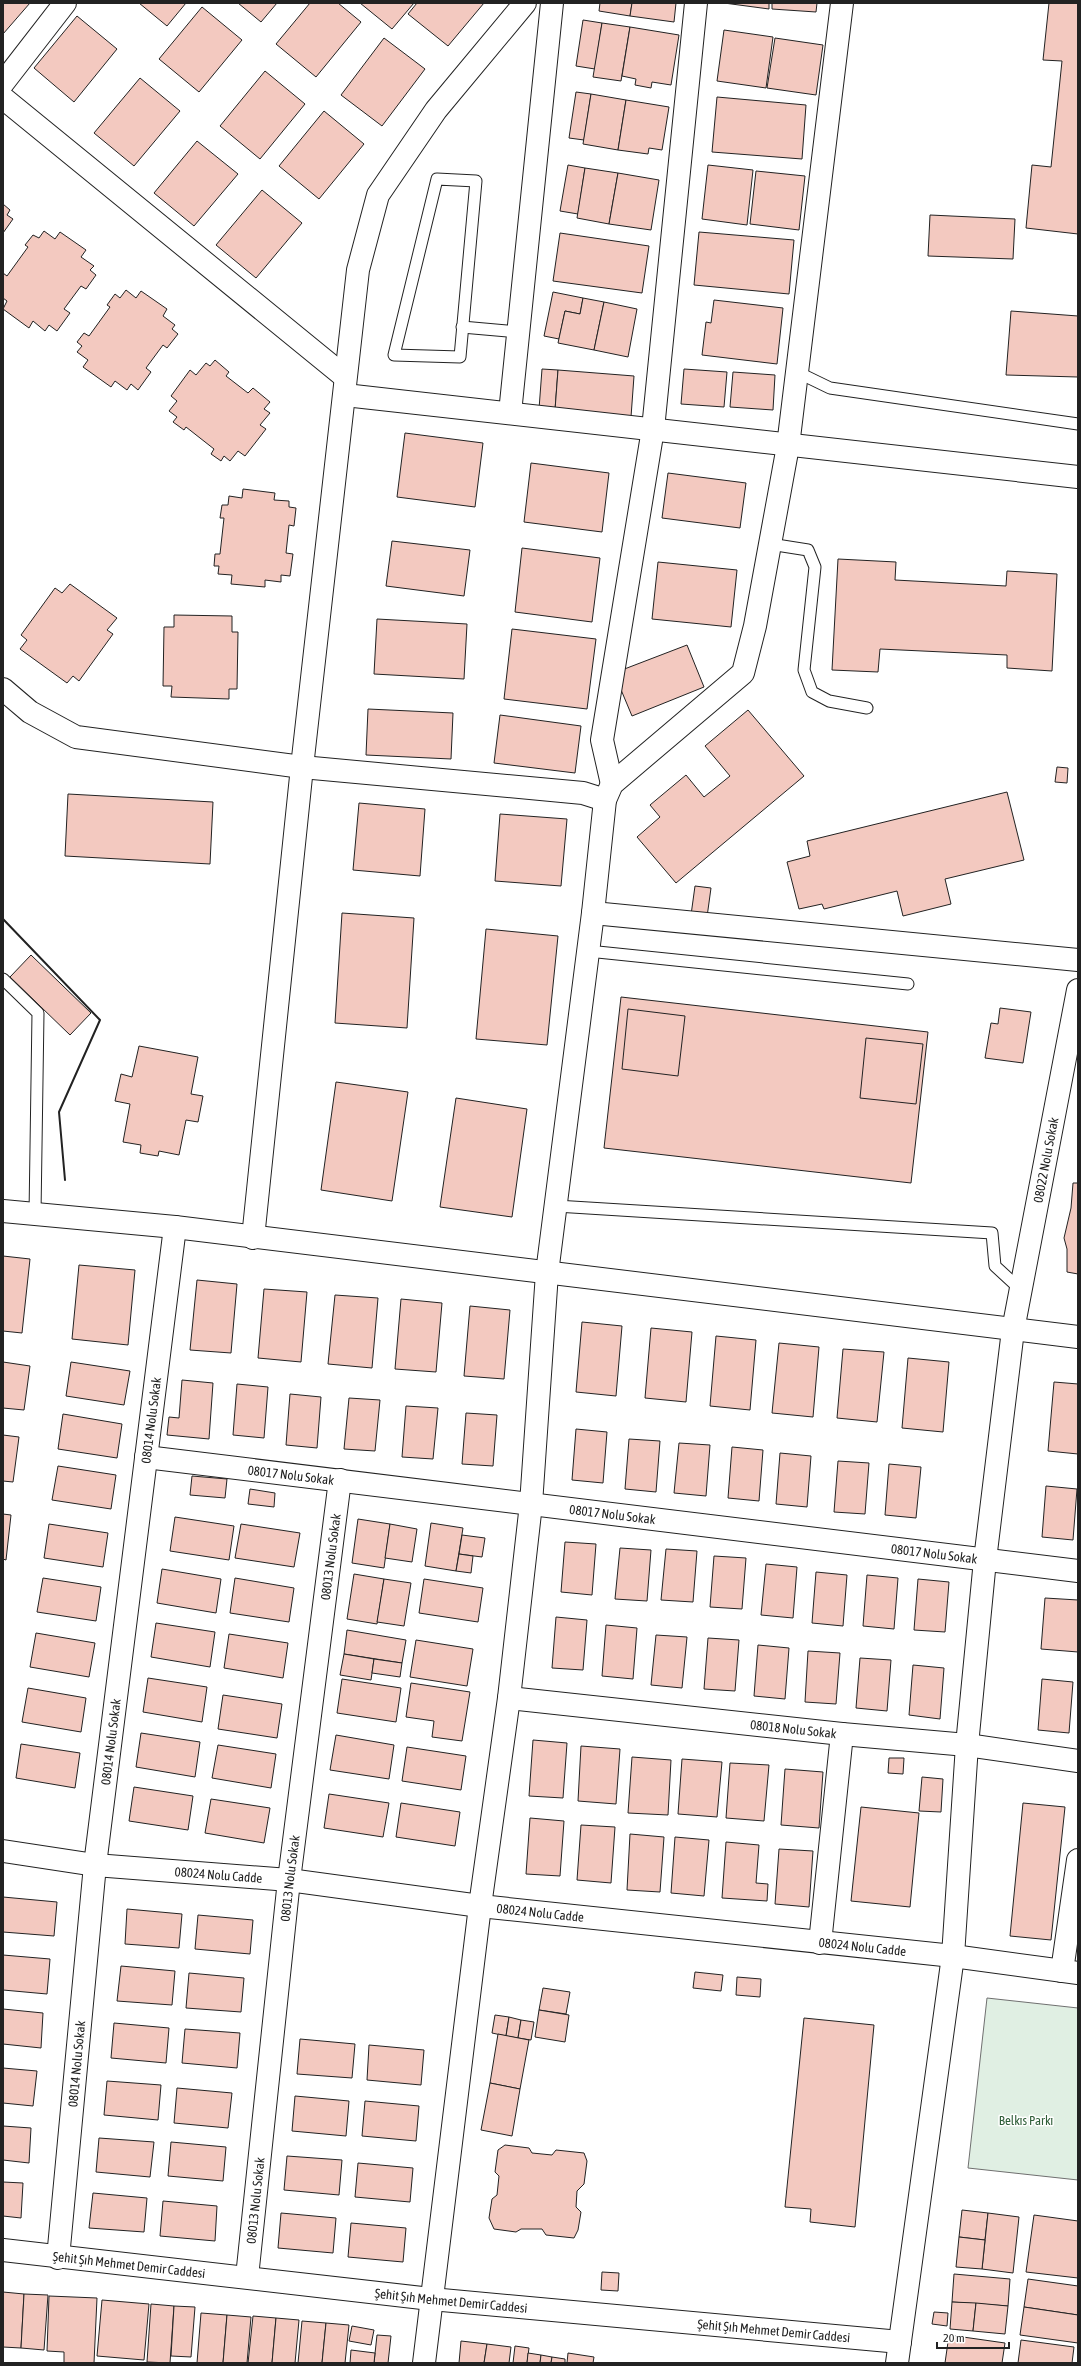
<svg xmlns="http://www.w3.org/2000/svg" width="1081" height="2366" font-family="'Asap Condensed',sans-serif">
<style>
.green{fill:#e0efe3;stroke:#6f6f6f}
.building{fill:#f3c9c0;stroke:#222}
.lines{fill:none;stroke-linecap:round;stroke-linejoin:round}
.service-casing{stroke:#222;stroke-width:13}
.minor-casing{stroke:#222;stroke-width:24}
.tertiary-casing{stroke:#222;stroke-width:24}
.service{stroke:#fff;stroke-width:11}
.minor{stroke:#fff;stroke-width:22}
.tertiary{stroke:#fff;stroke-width:22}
.wall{stroke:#222;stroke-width:2}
.labels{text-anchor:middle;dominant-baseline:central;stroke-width:3;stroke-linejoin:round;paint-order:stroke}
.street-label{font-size:13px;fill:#222;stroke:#fff}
.park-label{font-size:13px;fill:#2f5e38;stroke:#fff}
</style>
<rect width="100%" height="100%" fill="#fff"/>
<polygon class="green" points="987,1998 1078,2008 1078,2180 968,2168"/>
<g class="building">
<polygon points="3,3 30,3 3,34"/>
<polygon points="139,3 186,3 167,26"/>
<polygon points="238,3 277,3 261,22"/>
<polygon points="310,3 338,3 361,22 316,77 276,44"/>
<polygon points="360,3 414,3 392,29"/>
<polygon points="417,3 484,3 448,46 408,14"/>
<polygon points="600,3 632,3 630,16 599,11"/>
<polygon points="632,3 676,3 674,22 630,16"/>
<polygon points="724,3 769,3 769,9"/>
<polygon points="772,3 817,3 816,12 772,9"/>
<polygon points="1049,3 1078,3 1078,234 1026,228 1032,165 1051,167 1062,61 1043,60"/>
<polygon points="202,7 242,40 199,92 159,59"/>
<polygon points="77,16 117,49 74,102 34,68"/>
<polygon points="583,20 602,23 595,69 576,66"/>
<polygon points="602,23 630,27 621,81 593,77"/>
<polygon points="630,27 679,35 671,85 652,82 651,88 635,85 636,79 622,76"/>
<polygon points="724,30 773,37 766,88 717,81"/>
<polygon points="384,38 425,69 382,126 341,95"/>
<polygon points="775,38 823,45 816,95 767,88"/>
<polygon points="265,71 305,104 260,159 220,126"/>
<polygon points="140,78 180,111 134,166 94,133"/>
<polygon points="576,92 591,94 584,140 569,138"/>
<polygon points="591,94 626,100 618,150 583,144"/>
<polygon points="717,97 806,105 802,159 712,152"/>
<polygon points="626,100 669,107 662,150 649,148 648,154 618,150"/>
<polygon points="324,111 364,144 319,199 279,166"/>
<polygon points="197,141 238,174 194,226 154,193"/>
<polygon points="568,165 585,168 578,214 560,211"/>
<polygon points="708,165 753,170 747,225 702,219"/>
<polygon points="585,168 618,173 609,224 577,218"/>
<polygon points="756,171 805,176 799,230 750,224"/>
<polygon points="618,173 659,180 651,230 609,224"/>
<polygon points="262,190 302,223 256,278 216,245"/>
<polygon points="3,204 10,210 7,215 13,219 3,233"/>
<polygon points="930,215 1015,219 1013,259 928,256"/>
<polygon points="44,231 55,239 60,232 86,250 81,257 94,266 90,270 96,275 86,289 81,286 64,309 70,313 57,331 49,325 45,331 33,321 29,328 3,309 7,301 3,298 3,273 7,276 28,247 25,245 33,235 39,238"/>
<polygon points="699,232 794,240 789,294 694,285"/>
<polygon points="560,233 649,246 642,293 553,281"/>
<polygon points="126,290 136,298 141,291 167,309 163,316 175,325 172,329 178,334 167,348 163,345 146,368 151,372 138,390 131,384 127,390 115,381 111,387 83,367 88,360 77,352 82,346 77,342 84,333 89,336 110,307 107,305 115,294 120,298"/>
<polygon points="553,292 583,298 580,314 565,311 559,339 544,336"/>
<polygon points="583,298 604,302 594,350 558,343 565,311 580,314"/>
<polygon points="714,300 783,308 777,364 702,355 706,322 711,323"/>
<polygon points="604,302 637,309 628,357 594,350"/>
<polygon points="1011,311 1078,316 1078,377 1006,375"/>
<polygon points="215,360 229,372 226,376 248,393 253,388 270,402 264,409 270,413 260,425 266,429 245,456 238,451 230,461 224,456 221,461 211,454 214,449 186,427 184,430 173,422 177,417 169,411 177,401 171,396 190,370 196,375 206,363 210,366"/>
<polygon points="542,369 558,370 555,410 539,409"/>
<polygon points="684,369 727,372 724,407 681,404"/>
<polygon points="558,370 634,376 631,417 555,410"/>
<polygon points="733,372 775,375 773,410 730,407"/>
<polygon points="405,433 483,443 475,507 397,497"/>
<polygon points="531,463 609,473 602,532 524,522"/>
<polygon points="668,473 746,483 740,528 662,518"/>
<polygon points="243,489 275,493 274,500 289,501 289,507 296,508 294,526 289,525 286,553 293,554 290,576 281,575 281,582 265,580 265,587 231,584 232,575 218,574 219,566 214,566 215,554 220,554 224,518 220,518 222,505 228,505 229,496 242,498"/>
<polygon points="392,541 470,550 464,596 386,586"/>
<polygon points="522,548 600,558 592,622 515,612"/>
<polygon points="838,559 896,562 895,580 1006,586 1007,571 1057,574 1052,671 1007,668 1007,655 880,649 878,672 832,670"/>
<polygon points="658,562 737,570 731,627 652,619"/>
<polygon points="70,584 117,618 107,630 113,634 79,681 73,676 67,683 20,649 27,640 21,635 55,588 62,593"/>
<polygon points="174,615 232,616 232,632 238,632 237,689 229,689 229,699 171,697 172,686 163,686 164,627 174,627"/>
<polygon points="377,619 467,624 464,679 374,674"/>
<polygon points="512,629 596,639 587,709 504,699"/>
<polygon points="687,645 704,687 632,716 614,673"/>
<polygon points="368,709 453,713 451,759 366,755"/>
<polygon points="748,710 804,776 676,883 637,837 660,817 650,805 686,775 704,797 730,776 705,746"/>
<polygon points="500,715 581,726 575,773 494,763"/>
<polygon points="1057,767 1068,768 1067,783 1055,782"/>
<polygon points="1007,792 1024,860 945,879 951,904 903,916 897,891 824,909 822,904 799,909 787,862 810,856 807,841"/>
<polygon points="68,794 213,802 210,864 65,856"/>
<polygon points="359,803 425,809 420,876 353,870"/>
<polygon points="500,814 567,819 561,886 495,881"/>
<polygon points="695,886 711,888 707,917 691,915"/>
<polygon points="342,913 414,918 407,1028 335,1023"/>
<polygon points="486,929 558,936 547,1045 476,1039"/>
<polygon points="31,955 91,1013 70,1035 10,977"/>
<polygon points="621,997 928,1032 911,1183 604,1148"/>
<polygon points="1000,1008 1031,1012 1023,1063 985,1058 991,1023 998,1024"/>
<polygon points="628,1009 685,1016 678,1076 622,1069"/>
<polygon points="866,1038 923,1044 916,1104 860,1098"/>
<polygon points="139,1046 198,1057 191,1094 203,1096 198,1122 186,1120 179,1155 159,1151 158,1156 140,1153 141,1145 123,1142 130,1104 115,1101 121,1074 132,1077"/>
<polygon points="336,1082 408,1092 392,1201 321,1190"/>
<polygon points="456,1098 527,1109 512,1217 440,1207"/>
<polygon points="1073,1183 1078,1183 1078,1274 1067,1272 1067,1249 1064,1238 1071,1208"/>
<polygon points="3,1256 30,1259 22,1333 3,1331"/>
<polygon points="79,1265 135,1270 128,1345 72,1339"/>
<polygon points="197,1280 237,1284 231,1353 190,1350"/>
<polygon points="264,1289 307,1292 301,1362 258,1358"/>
<polygon points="335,1295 378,1298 372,1368 328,1364"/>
<polygon points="401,1299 442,1303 436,1372 395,1369"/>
<polygon points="470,1306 510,1310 504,1379 464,1376"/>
<polygon points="582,1322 622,1326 616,1396 576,1392"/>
<polygon points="651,1328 692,1332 686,1402 645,1398"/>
<polygon points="716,1336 756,1340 750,1410 710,1406"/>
<polygon points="779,1343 819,1347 813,1417 772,1413"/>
<polygon points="843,1349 884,1352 877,1422 837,1418"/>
<polygon points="908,1358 949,1362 943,1432 902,1428"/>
<polygon points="3,1362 30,1366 24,1410 3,1408"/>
<polygon points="71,1362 130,1371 124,1405 66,1396"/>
<polygon points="182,1380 213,1383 209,1439 167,1435 169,1417 179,1418"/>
<polygon points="1054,1382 1078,1384 1078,1454 1048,1451"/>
<polygon points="237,1384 268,1387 264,1438 233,1435"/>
<polygon points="290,1394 321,1397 317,1448 286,1445"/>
<polygon points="349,1398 380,1400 375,1451 344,1449"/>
<polygon points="406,1406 438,1408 433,1459 402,1457"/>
<polygon points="466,1413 497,1415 493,1466 462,1464"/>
<polygon points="63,1414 122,1424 117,1458 58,1449"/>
<polygon points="576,1429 607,1432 603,1483 572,1480"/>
<polygon points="3,1435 19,1437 13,1482 3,1481"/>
<polygon points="629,1439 660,1441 656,1492 625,1489"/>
<polygon points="679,1443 710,1445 706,1496 674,1493"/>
<polygon points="732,1447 763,1450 759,1501 728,1498"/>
<polygon points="780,1453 811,1456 807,1507 776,1504"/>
<polygon points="838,1461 869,1463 865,1514 834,1512"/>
<polygon points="889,1464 921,1467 916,1518 885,1515"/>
<polygon points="58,1466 116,1475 111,1509 52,1500"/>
<polygon points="192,1476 227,1479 225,1498 190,1495"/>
<polygon points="1046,1486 1077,1489 1073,1540 1042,1537"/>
<polygon points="250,1489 275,1493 274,1507 248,1504"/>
<polygon points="3,1514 11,1515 6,1560 3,1559"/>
<polygon points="175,1517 234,1526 229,1560 170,1551"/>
<polygon points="358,1519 390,1524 384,1568 352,1563"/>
<polygon points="431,1523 463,1528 456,1571 425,1566"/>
<polygon points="49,1524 108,1533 103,1567 44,1558"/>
<polygon points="241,1524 300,1533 294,1567 235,1558"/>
<polygon points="390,1524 417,1529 412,1562 385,1558"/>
<polygon points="462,1535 485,1538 482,1557 459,1554"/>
<polygon points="565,1542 596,1544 592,1595 561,1592"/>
<polygon points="620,1548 651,1550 647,1601 615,1599"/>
<polygon points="666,1549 697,1551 693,1602 661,1600"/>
<polygon points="459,1554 473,1556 471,1573 456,1571"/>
<polygon points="714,1556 746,1558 742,1609 710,1607"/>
<polygon points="766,1564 797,1567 793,1618 761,1615"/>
<polygon points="162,1569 221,1579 216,1613 157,1603"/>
<polygon points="816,1572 847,1575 843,1626 812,1623"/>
<polygon points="354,1574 384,1579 377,1624 347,1619"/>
<polygon points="867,1575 898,1578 894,1629 863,1626"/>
<polygon points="43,1578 101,1587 96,1621 37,1612"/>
<polygon points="235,1578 294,1588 289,1622 230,1613"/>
<polygon points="384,1579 411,1583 404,1626 377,1622"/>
<polygon points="424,1579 483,1588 478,1622 419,1613"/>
<polygon points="918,1579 949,1582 945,1632 914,1630"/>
<polygon points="1045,1598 1078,1600 1078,1652 1041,1649"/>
<polygon points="556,1617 587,1620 583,1670 552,1668"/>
<polygon points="156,1623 215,1632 210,1667 151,1657"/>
<polygon points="606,1625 637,1628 633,1679 602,1676"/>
<polygon points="347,1630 406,1640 402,1663 344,1654"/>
<polygon points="36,1633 95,1643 89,1677 30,1667"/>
<polygon points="229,1634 288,1643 283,1678 224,1668"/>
<polygon points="656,1635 687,1637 682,1688 651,1685"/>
<polygon points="708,1638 739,1640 735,1691 704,1689"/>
<polygon points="416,1640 473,1649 467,1686 410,1677"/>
<polygon points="758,1645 789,1648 785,1699 754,1696"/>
<polygon points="808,1651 840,1653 836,1704 805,1702"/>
<polygon points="344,1654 374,1659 371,1680 340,1675"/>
<polygon points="860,1658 891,1660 887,1711 856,1708"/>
<polygon points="374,1659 402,1663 400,1677 372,1673"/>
<polygon points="913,1665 944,1668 940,1719 909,1715"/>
<polygon points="148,1678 207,1687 202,1722 143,1712"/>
<polygon points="342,1679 401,1688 396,1722 337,1713"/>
<polygon points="1042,1679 1073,1682 1069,1733 1038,1730"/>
<polygon points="411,1683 470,1692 462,1741 432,1737 434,1721 406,1717"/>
<polygon points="28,1688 86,1698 81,1732 22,1722"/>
<polygon points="223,1695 282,1704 277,1738 218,1729"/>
<polygon points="141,1733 200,1742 195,1777 136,1767"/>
<polygon points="336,1735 394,1745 389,1779 330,1770"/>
<polygon points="533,1740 567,1743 563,1798 529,1796"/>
<polygon points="21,1744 80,1753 75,1788 16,1778"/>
<polygon points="218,1745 276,1754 271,1788 212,1778"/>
<polygon points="581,1746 620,1749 616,1804 578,1801"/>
<polygon points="407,1747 466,1756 461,1790 402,1781"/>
<polygon points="632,1757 671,1760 668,1815 628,1813"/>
<polygon points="889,1758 904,1758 903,1774 888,1773"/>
<polygon points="682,1759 722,1762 717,1817 678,1814"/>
<polygon points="730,1763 769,1765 764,1821 726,1818"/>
<polygon points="785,1769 823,1772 819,1828 781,1825"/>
<polygon points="922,1777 943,1779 941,1812 919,1811"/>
<polygon points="134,1787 193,1796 188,1830 129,1821"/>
<polygon points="329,1794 389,1803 383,1837 324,1828"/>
<polygon points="211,1799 270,1808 264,1843 205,1833"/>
<polygon points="401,1803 460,1812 455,1846 396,1837"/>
<polygon points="1023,1803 1065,1807 1051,1940 1010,1936"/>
<polygon points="861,1807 919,1813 910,1907 851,1901"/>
<polygon points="530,1818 564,1821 560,1876 526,1874"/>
<polygon points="581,1825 615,1827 611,1883 577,1880"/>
<polygon points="630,1834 664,1837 660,1892 627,1890"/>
<polygon points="675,1837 709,1840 704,1896 671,1893"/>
<polygon points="726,1842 759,1845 756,1883 768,1884 767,1901 722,1898"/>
<polygon points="779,1849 813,1851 809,1907 775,1904"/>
<polygon points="3,1897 57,1902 54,1936 3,1932"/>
<polygon points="127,1909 182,1914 179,1948 125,1944"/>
<polygon points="198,1915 253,1920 250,1954 195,1949"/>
<polygon points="3,1955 50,1959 47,1994 3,1990"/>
<polygon points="121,1966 175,1971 172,2005 117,2001"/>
<polygon points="695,1972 723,1975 721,1991 693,1988"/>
<polygon points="189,1973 244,1978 241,2012 186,2008"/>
<polygon points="737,1977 761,1979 760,1997 736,1995"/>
<polygon points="543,1988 570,1992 566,2014 539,2010"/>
<polygon points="3,2009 43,2013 41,2048 3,2044"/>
<polygon points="539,2010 569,2015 565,2042 535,2037"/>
<polygon points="495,2015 509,2017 506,2036 492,2033"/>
<polygon points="509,2017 521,2020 518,2038 506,2036"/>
<polygon points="804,2018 874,2025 855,2227 810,2222 811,2209 785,2207"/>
<polygon points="521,2020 534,2022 531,2040 518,2038"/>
<polygon points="114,2023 169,2028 166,2063 111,2058"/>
<polygon points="185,2029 240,2033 237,2068 182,2063"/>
<polygon points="498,2034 529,2040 520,2089 490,2083"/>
<polygon points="300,2039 355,2044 352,2078 297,2074"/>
<polygon points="369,2045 424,2050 421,2085 367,2080"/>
<polygon points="3,2068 37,2071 33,2106 3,2103"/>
<polygon points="107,2081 161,2085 158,2120 104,2115"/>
<polygon points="490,2083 520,2089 512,2136 481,2130"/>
<polygon points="177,2088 232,2093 228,2128 174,2123"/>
<polygon points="295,2096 349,2101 346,2136 292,2131"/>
<polygon points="365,2101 419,2106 416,2141 362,2136"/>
<polygon points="3,2126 31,2128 29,2163 3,2160"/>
<polygon points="99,2138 154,2142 150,2177 96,2172"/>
<polygon points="171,2142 226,2147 223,2181 168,2176"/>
<polygon points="505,2145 529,2148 532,2153 552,2155 556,2150 584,2153 587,2161 584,2184 577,2191 576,2207 581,2212 578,2230 574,2238 546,2235 542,2229 521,2229 516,2232 494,2229 489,2218 492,2199 497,2195 499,2176 495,2172 498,2150"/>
<polygon points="287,2156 342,2160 339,2195 284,2190"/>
<polygon points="358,2163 413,2168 410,2202 355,2197"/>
<polygon points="3,2182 23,2183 21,2218 3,2216"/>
<polygon points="93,2193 147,2198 144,2232 89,2228"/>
<polygon points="163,2201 217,2206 215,2241 160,2236"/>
<polygon points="962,2210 988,2213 985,2240 959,2237"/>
<polygon points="281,2213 336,2218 333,2253 278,2248"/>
<polygon points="988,2213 1019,2217 1013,2273 982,2269"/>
<polygon points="1034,2215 1078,2221 1078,2278 1026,2272"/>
<polygon points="351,2223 406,2228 403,2262 348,2257"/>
<polygon points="959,2237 985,2240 982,2269 956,2267"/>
<polygon points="602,2272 619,2273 618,2291 601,2290"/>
<polygon points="954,2274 1010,2279 1008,2306 952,2302"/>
<polygon points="1028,2279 1078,2286 1078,2315 1024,2307"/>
<polygon points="3,2292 24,2294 21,2348 3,2347"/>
<polygon points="24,2294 48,2295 44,2350 21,2348"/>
<polygon points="49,2296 97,2298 94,2363 64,2363 64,2352 47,2351"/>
<polygon points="102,2300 149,2304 144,2360 97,2356"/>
<polygon points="952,2302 976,2303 973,2331 950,2329"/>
<polygon points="976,2303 1008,2306 1005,2334 973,2331"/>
<polygon points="151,2304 174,2306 170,2363 147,2362"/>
<polygon points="174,2306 195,2307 191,2357 171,2356"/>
<polygon points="1024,2307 1078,2315 1078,2343 1020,2335"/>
<polygon points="934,2312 948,2313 947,2326 932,2324"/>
<polygon points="201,2313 227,2315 223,2363 197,2363"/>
<polygon points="227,2315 251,2317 247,2363 223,2363"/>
<polygon points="253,2316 276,2318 272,2363 248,2363"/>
<polygon points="276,2318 299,2320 295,2363 272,2363"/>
<polygon points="302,2321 326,2323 322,2363 298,2363"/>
<polygon points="326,2323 349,2325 345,2363 322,2363"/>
<polygon points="352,2326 374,2330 371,2345 349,2341"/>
<polygon points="377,2335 391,2336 388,2363 374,2363"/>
<polygon points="949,2335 1005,2343 1002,2363 945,2363"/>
<polygon points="1021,2340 1074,2347 1072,2363 1018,2363"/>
<polygon points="461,2341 487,2344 484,2363 459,2363"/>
<polygon points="487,2344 511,2347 509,2363 484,2363"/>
<polygon points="515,2346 529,2348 527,2363 513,2363"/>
<polygon points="351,2350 375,2353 374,2363 350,2363"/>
<polygon points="528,2353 541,2355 540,2363 527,2363"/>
<polygon points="568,2353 594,2357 593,2363 567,2363"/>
<polygon points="541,2355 552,2357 551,2363 540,2363"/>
<polygon points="552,2357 565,2359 565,2363 551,2363"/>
</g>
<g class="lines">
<defs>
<g id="service">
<polygon points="437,179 476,181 460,357 394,355"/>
<polyline points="462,327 518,332"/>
<polyline points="797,372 830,388 1078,424"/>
<polyline points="770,544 808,550 815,567 804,670 812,692 829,701 867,708"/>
<polyline points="588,951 908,984"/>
<polyline points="3,979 38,1013 35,1214"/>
<polyline points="556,1206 992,1233 995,1266 1021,1290"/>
</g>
<g id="minor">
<polyline points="3,83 65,3"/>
<polyline points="3,98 345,377"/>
<polyline points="345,395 1078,477"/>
<polyline points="510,413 552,3"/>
<polyline points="3,689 30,712 76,737 302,767 583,793 605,800"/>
<polyline points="612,784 602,740 653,429 696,3"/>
<polyline points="593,913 1078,960"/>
<polyline points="253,1238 302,767 358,270 378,195 436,110 525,3"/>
<path id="s1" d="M146 1457 1078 1571"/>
<path id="s2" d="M509 1698 842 1734 967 1745 1078 1761"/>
<path id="s3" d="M3 1851 95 1865 289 1880 480 1906 953 1956 1078 1973"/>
<polyline points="820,1943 842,1734"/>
<polyline points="1062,1971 1078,1860"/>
<path id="s4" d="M3 2250 431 2299 900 2342"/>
<path id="s5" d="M58 2258 95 1865 175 1227"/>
<path id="s6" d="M247 2277 289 1880 340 1480"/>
<polyline points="424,2363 480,1906 509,1698 531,1504 547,1273 593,913 605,800 612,784 743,673 755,626 788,446 842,3"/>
<path id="s7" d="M897 2363 953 1956 967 1745 985 1560 1013 1330 1078 990"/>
</g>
<polyline id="tertiary" points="3,1211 175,1227 1078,1337"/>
</defs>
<use href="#service" class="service-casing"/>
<use href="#minor" class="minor-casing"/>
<use href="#tertiary" class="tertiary-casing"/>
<use href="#service" class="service"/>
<use href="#minor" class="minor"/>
<use href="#tertiary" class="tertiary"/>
<polyline class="wall" points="3,919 100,1020 59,1112 65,1180"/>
</g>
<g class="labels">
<g class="street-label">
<text stroke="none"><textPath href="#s7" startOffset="1213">08022 Nolu Sokak</textPath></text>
<text stroke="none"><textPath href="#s5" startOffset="843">08014 Nolu Sokak</textPath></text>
<text stroke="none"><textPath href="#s1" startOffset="146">08017 Nolu Sokak</textPath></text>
<text stroke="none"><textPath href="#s1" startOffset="470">08017 Nolu Sokak</textPath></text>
<text stroke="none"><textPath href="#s1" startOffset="794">08017 Nolu Sokak</textPath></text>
<text stroke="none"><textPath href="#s6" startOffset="725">08013 Nolu Sokak</textPath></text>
<text stroke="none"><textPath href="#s2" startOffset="286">08018 Nolu Sokak</textPath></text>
<text stroke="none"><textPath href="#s5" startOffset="519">08014 Nolu Sokak</textPath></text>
<text stroke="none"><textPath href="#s3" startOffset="217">08024 Nolu Cadde</textPath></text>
<text stroke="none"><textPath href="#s6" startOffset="401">08013 Nolu Sokak</textPath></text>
<text stroke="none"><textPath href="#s3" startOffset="541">08024 Nolu Cadde</textPath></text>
<text stroke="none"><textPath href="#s3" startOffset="865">08024 Nolu Cadde</textPath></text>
<text stroke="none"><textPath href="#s5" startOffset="195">08014 Nolu Sokak</textPath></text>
<text stroke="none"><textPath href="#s6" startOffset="77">08013 Nolu Sokak</textPath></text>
<text stroke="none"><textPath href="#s4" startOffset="127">Şehit Şıh Mehmet Demir Caddesi</textPath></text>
<text stroke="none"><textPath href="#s4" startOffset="451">Şehit Şıh Mehmet Demir Caddesi</textPath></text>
<text stroke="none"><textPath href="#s4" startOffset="775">Şehit Şıh Mehmet Demir Caddesi</textPath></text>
</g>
<g class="park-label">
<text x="1026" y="2120">Belkıs Parkı</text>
</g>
</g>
<rect width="1081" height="2366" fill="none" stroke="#222222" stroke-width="8"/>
<path d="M937 2342v6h72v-6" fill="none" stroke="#222222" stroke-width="2"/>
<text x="943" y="2342" font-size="12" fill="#222222" stroke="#ffffff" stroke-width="3" paint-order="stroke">20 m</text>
</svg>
